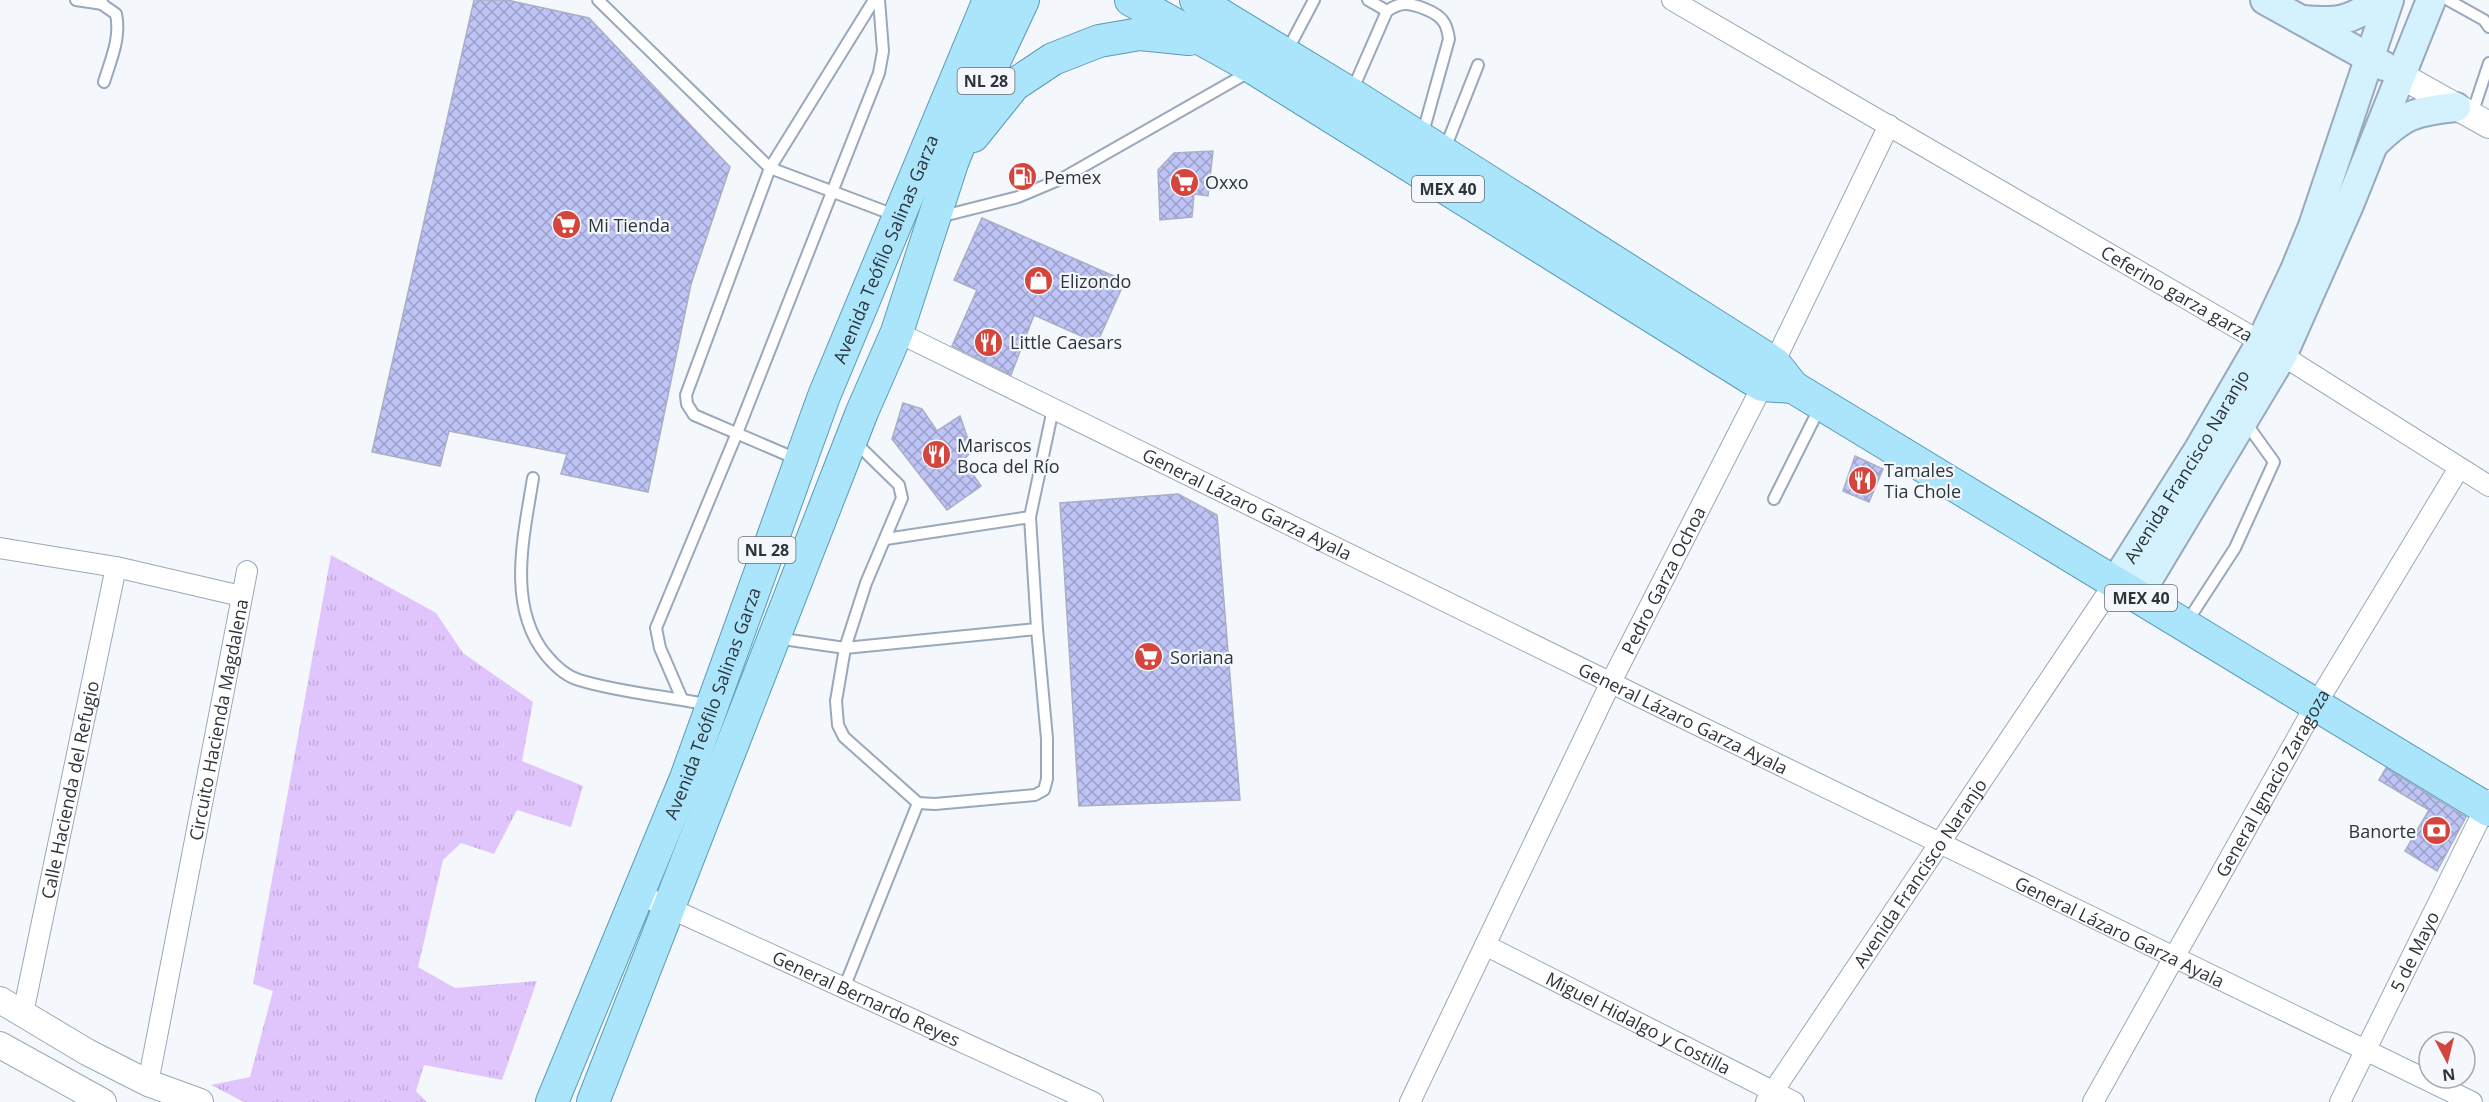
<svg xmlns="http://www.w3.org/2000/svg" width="2489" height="1102" font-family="'Open Sans',sans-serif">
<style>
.grass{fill:url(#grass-tufts)}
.building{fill:url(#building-cross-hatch);stroke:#abaec4;stroke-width:1.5}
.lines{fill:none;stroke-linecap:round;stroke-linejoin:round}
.service-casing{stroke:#99a8ba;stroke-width:14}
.minor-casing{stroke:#99a8ba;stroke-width:22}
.tertiary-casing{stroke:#99a8ba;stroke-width:28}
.secondary-casing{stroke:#99a8ba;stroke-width:32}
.primary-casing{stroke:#5a9bb6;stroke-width:34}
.service{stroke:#fff;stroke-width:10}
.minor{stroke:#fff;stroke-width:20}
.tertiary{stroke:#fff;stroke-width:26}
.secondary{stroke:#d4f2fd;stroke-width:28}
.primary{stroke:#aae5fb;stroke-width:32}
.labels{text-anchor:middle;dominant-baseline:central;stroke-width:4.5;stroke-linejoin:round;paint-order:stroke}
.shield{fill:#f4f7fb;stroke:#696e75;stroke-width:1.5}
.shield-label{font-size:16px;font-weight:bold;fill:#2e343b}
.poi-label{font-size:18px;fill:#2e343b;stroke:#f4f7fb;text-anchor:start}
.street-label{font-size:18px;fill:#2e343b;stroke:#f4f7fb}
</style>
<defs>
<pattern id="grass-tufts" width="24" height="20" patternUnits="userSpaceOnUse" patternTransform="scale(1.5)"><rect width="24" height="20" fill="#e0c5fc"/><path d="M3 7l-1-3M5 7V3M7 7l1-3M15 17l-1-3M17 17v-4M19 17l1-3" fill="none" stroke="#c0aad9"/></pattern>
<pattern id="building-cross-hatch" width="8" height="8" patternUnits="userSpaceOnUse" patternTransform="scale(1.5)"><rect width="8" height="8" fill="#bec4f5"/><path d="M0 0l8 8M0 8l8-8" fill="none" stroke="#9ba0c8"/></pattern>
</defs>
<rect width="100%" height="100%" fill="#f4f7fb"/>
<polygon class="grass" points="331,555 436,613 463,653 533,702 522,761 583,786 571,827 517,810 494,854 461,843 443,860 418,967 455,988 537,981 502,1080 424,1065 416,1091 427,1102 244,1102 211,1085 250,1077 273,991 253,984"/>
<g class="building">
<polygon points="474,0 507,0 589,18 730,167 691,284 648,492 561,474 567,454 449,431 440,466 372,452"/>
<polygon points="1213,151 1208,196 1194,194 1192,217 1160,220 1158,170 1174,153"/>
<polygon points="982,218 1125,281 1097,343 1034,315 1011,375 952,346 977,290 954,280"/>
<polygon points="903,403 922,409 937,431 960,416 972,451 963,460 981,486 947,510 892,439"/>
<polygon points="1855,456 1883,469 1869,502 1843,491"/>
<polygon points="1178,494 1217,515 1240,800 1079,806 1060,503"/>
<polygon points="2386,768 2466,817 2437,871 2405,851 2429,810 2379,780"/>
</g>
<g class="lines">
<defs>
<g id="service">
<polyline points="76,0 103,4"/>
<path d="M96 0 116 14C121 38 111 59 104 82"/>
<polyline points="598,0 770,168 897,216"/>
<path d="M1368 0 1387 11C1393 7 1398 4 1405 4 1415 4 1437 12 1443 21 1447 26 1448 32 1449 39L1422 136"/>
<polyline points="2448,0 2484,20 2489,27"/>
<polyline points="1286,53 1314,0"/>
<polyline points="1352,91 1387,11"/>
<polyline points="2472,114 2489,63"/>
<polyline points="1444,151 1478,65"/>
<polyline points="939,217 1018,197 1063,178 1249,72"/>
<polyline points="799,460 694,415 687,404 686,395 770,168 874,0"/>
<path d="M533 478C524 535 506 606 546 655 555 666 565 676 579 680 621 693 667 696 710 705"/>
<polyline points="1774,499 1820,407"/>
<polyline points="1030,517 1053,409"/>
<polyline points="886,539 1030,517 1037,629"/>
<polyline points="2187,622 2235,548 2274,462 2246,423"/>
<polyline points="776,638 845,648 1037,629 1047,739 1047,779 1044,790 1035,795 935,804 918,803 844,737 838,725 836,701 845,648 866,583 902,498 899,485 854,441"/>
<polyline points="682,699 660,648 656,628 737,433 879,73 883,51 879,0"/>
<polyline points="844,988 918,803"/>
</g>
<g id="minor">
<path id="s1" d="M1672 0 2261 342 2489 486"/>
<path id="s2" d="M897 332C1422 589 1945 849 2472 1102"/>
<polyline points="0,548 116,567 241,596"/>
<path id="s3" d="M639 894 1093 1102"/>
<path id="s4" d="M1485 945 1794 1102"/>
<path id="s5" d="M23 1013 116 567"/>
<path id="s6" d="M148 1083 247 571"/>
<path id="s7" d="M1410 1102 1611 682 1774 363 1889 125"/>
<path id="s8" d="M1766 1102 2115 582"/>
<path id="s9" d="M2093 1102 2315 706 2459 468"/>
<path id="s10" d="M2340 1102 2489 800"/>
</g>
<g id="tertiary">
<polyline points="2400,75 2489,125"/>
<polyline points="0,1000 87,1052 148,1083 200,1102"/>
<polyline points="0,1045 103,1102"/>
</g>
<g id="secondary">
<polyline points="2265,0 2384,66"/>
<path d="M2303 20C2338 23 2351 21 2379 0"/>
<path d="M2374 144C2403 115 2415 111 2456 107"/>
<path id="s11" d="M2115 582 2199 449 2261 342 2295 270 2313 226 2389 0"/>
<polyline points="2138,596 2282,356 2349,205 2431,0"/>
</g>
<g id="primary">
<polyline points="1131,0 1255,69 1762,385 1793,387"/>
<polyline points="1196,0 1351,94 1774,363 1793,387 2489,810"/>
<polyline points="973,136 1014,85 1053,59 1099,41 1140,34 1189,39"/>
<path id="s12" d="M552 1102 686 778 824 396 989 0"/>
<polyline points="593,1102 862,412 897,332 952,163 980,92 1023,0"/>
</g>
</defs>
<use href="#service" class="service-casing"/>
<use href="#minor" class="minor-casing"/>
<use href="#tertiary" class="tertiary-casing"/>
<use href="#secondary" class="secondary-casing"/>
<use href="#primary" class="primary-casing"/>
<use href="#service" class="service"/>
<use href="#minor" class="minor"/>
<use href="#tertiary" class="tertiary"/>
<use href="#secondary" class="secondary"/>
<use href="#primary" class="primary"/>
</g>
<defs>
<symbol id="fuel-disc" viewBox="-11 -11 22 22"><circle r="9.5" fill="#d4453d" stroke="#f4f7fb"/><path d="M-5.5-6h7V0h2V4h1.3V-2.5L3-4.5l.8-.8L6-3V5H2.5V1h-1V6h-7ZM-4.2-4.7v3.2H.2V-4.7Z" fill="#fff"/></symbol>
<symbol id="supermarket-disc" viewBox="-11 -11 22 22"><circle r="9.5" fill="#d4453d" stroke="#f4f7fb"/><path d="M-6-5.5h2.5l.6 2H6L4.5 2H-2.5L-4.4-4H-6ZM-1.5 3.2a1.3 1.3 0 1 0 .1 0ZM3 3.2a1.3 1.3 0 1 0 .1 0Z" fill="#fff"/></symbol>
<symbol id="shop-disc" viewBox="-11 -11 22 22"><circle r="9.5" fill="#d4453d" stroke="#f4f7fb"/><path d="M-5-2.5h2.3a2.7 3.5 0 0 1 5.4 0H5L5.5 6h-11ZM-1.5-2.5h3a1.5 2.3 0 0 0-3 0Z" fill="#fff"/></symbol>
<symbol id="restaurant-disc" viewBox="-11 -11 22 22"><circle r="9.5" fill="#d4453d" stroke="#f4f7fb"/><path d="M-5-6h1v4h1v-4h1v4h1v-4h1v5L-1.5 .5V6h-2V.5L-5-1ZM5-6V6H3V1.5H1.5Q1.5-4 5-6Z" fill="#fff"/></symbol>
<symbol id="bank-disc" viewBox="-11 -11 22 22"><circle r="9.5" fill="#d4453d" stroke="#f4f7fb"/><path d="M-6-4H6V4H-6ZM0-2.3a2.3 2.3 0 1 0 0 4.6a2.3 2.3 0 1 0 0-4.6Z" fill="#fff"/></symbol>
</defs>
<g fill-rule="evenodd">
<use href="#fuel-disc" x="1006" y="160" width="33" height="33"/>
<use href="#supermarket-disc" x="1168" y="166" width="33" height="33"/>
<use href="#supermarket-disc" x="550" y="208" width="33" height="33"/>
<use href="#shop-disc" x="1022" y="264" width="33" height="33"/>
<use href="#restaurant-disc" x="972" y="326" width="33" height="33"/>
<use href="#restaurant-disc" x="920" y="438" width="33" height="33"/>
<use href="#restaurant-disc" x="1846" y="464" width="33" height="33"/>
<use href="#supermarket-disc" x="1132" y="640" width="33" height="33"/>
<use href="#bank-disc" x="2420" y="814" width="33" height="33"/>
</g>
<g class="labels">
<g class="shield">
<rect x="957.5" y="68" width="57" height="26" rx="4.5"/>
<rect x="1412" y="176" width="72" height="26" rx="4.5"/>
<rect x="738.5" y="537" width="57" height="26" rx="4.5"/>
<rect x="2105" y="585" width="72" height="26" rx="4.5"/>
</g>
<g class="shield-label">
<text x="986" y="81">NL 28</text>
<text x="1448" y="189">MEX 40</text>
<text x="767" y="550">NL 28</text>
<text x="2141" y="598">MEX 40</text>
</g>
<g class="poi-label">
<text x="1044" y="177">Pemex</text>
<text x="1205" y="182">Oxxo</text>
<text x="588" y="225">Mi Tienda</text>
<text x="1060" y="281">Elizondo</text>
<text x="1010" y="342">Little Caesars</text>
<text x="957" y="445">Mariscos<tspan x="957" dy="21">Boca del Río</tspan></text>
<text x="1884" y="470">Tamales<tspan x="1884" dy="21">Tia Chole</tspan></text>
<text x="1170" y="657">Soriana</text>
<text x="2416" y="831" text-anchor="end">Banorte</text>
</g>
<g class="street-label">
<text stroke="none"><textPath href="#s12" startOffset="916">Avenida Teófilo Salinas Garza</textPath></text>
<text stroke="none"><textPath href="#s1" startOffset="584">Ceferino garza garza</textPath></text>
<text stroke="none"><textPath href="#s11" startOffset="136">Avenida Francisco Naranjo</textPath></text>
<text stroke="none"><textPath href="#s2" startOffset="390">General Lázaro Garza Ayala</textPath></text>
<text stroke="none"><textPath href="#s7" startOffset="580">Pedro Garza Ochoa</textPath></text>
<text stroke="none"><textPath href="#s12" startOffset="430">Avenida Teófilo Salinas Garza</textPath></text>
<text stroke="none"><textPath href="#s2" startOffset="876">General Lázaro Garza Ayala</textPath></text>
<text stroke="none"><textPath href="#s6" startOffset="370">Circuito Hacienda Magdalena</textPath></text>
<text stroke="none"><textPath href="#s9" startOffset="366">General Ignacio Zaragoza</textPath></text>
<text stroke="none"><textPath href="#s5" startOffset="228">Calle Hacienda del Refugio</textPath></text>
<text stroke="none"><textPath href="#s8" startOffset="276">Avenida Francisco Naranjo</textPath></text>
<text stroke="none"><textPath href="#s2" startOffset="1362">General Lázaro Garza Ayala</textPath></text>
<text stroke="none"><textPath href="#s10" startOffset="168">5 de Mayo</textPath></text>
<text stroke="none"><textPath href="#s3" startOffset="250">General Bernardo Reyes</textPath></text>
<text stroke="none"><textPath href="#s4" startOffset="172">Miguel Hidalgo y Costilla</textPath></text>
</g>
</g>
<g transform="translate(2447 1060) rotate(173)"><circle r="28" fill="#f4f7fb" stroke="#a5a9ae" stroke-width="1.5"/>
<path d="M0-4.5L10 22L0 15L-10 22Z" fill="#d4453d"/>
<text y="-9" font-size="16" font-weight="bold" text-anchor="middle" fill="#2e343b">N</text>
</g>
</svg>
